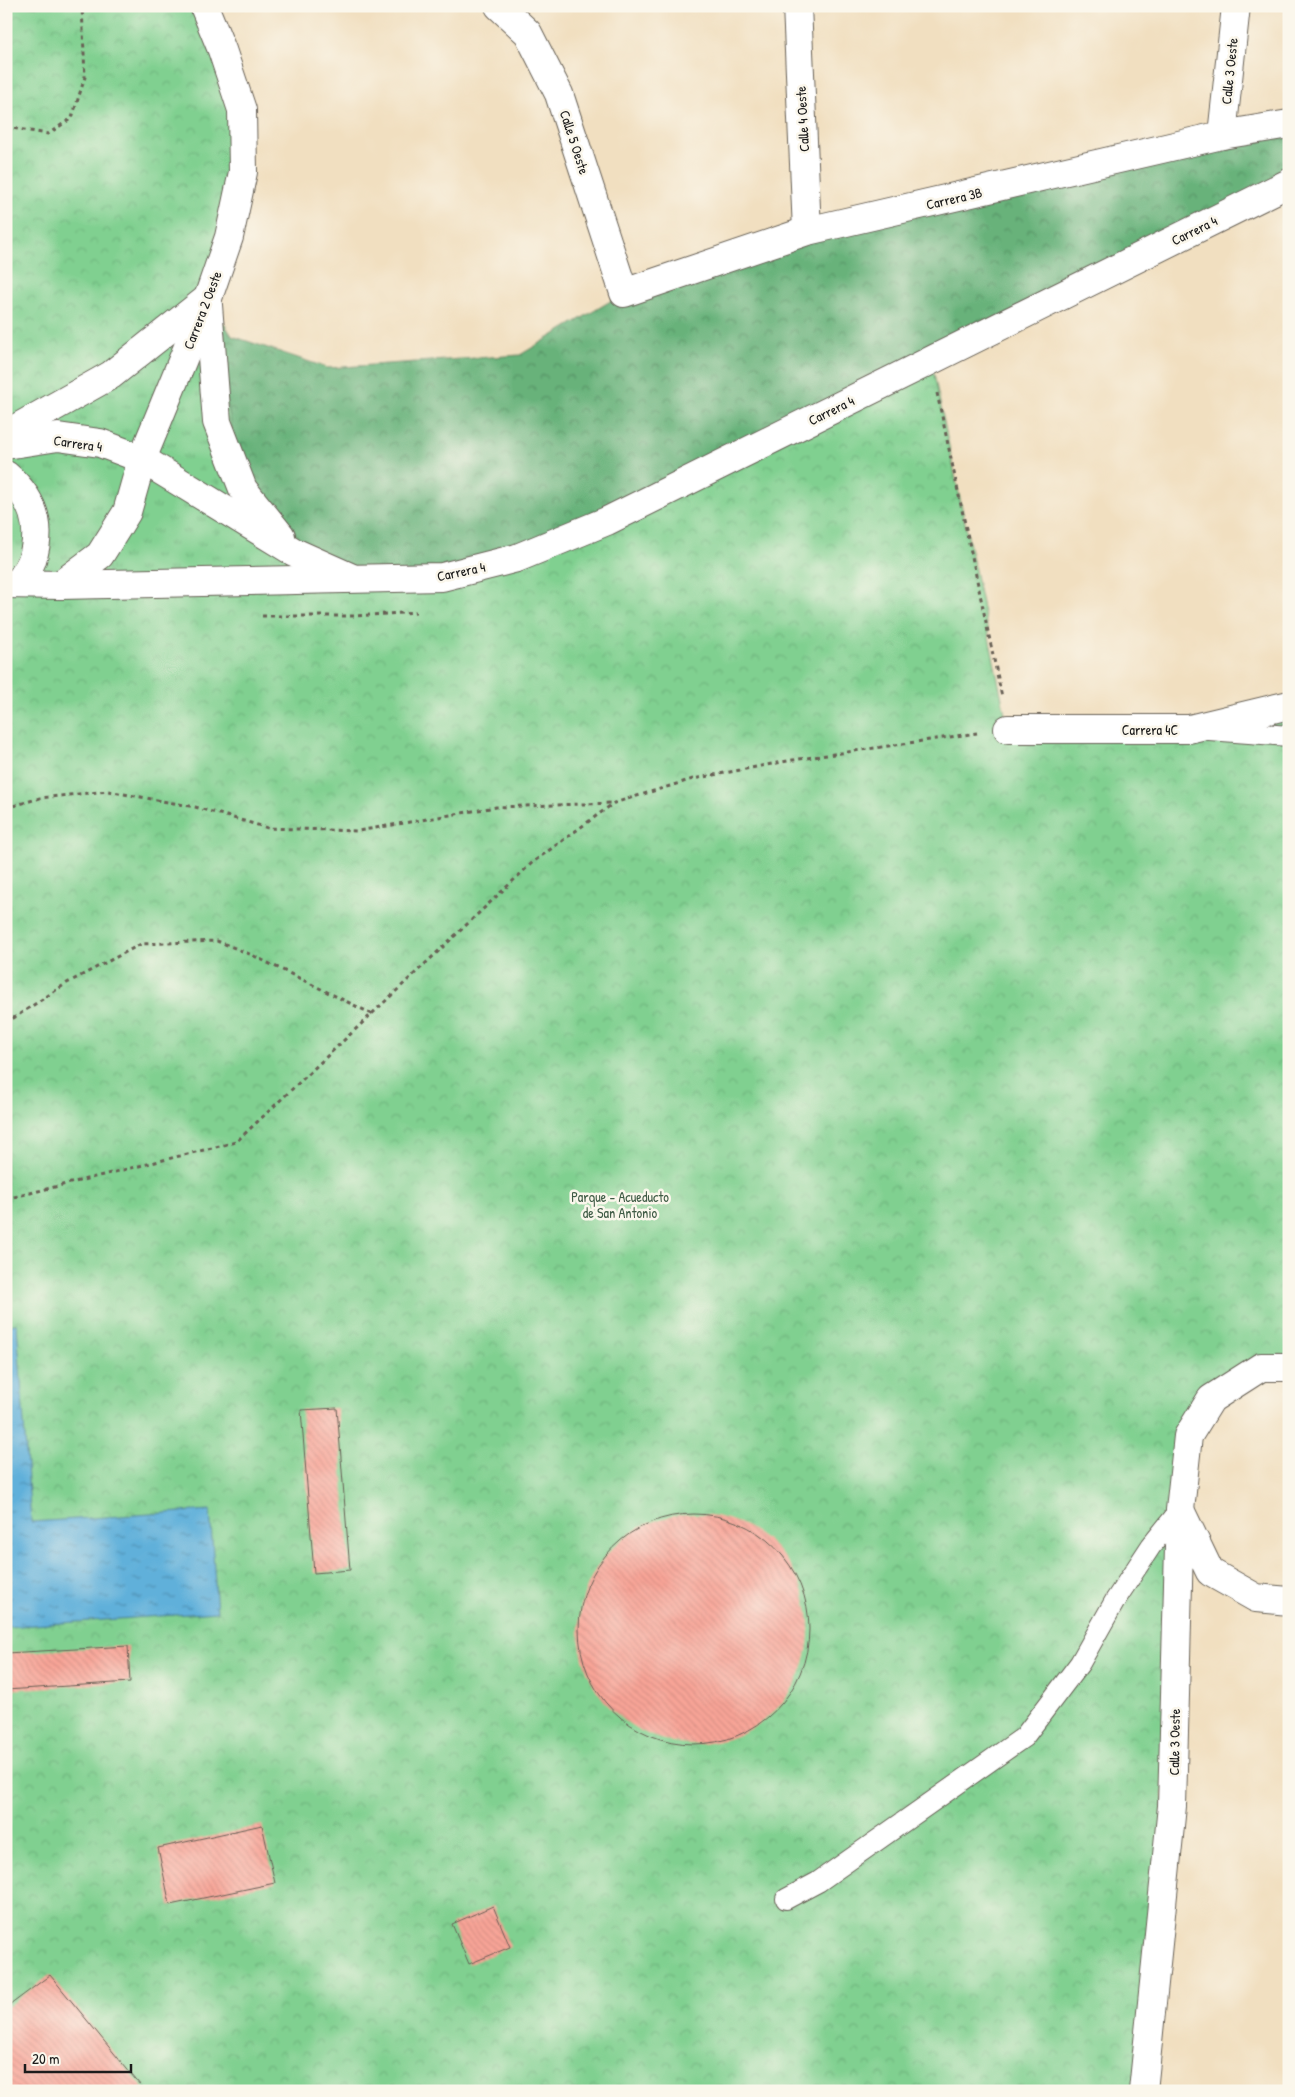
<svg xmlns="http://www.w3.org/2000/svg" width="1295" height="2097" font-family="'Patrick Hand',sans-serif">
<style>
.grass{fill:url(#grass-tufts);stroke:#4e7656}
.forest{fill:url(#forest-crowns);stroke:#42674b}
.park{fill:url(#park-crowns);stroke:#4e7656}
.water{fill:url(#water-ripples);stroke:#3e667b}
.building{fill:url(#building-back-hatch)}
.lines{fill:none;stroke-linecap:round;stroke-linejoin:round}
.lane-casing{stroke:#676055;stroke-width:22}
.street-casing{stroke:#676055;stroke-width:30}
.secondary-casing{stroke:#676055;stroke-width:30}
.path{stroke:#676055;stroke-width:3;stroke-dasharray:4 4;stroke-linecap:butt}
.lane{stroke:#fff;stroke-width:20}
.street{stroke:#fff;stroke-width:28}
.secondary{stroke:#fff;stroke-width:28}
.labels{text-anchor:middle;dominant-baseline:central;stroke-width:5;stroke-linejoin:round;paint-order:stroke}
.street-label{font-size:14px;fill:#1c1c1c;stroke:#fbf7ec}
.park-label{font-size:14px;fill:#3f5b45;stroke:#fbf7ec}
</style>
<defs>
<pattern id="grass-tufts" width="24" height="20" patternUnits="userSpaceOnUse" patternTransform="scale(1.25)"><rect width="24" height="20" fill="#80d090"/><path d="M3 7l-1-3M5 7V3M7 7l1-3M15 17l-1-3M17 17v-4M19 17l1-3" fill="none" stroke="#6eb27c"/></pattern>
<pattern id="forest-crowns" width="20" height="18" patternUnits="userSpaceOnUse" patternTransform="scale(1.25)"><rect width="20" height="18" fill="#68b27a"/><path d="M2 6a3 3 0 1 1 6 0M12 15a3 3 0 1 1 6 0" fill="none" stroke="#559063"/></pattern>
<pattern id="park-crowns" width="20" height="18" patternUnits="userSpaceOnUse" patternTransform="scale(1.25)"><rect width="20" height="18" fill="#80d090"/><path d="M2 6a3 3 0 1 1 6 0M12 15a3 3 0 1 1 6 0" fill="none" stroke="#6eb27c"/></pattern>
<pattern id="water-ripples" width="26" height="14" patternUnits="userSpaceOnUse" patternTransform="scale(1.25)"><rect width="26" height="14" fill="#60b0da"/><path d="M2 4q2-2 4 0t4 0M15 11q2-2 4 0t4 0" fill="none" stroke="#4e8eb0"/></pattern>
<pattern id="building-back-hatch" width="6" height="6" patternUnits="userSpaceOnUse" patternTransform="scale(1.25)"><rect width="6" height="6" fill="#f8a497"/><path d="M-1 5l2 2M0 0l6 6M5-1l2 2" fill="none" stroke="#d48d82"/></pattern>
</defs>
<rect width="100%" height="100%" fill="#fbf7ec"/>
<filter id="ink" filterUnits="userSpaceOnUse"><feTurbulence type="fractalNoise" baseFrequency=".02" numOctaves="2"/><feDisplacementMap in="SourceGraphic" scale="10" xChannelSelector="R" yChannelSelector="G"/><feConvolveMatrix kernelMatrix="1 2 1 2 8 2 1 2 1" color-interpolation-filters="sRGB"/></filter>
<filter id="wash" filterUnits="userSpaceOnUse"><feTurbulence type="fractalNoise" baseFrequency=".0096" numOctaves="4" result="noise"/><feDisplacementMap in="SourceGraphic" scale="20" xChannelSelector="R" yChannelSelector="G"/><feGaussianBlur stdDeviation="1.12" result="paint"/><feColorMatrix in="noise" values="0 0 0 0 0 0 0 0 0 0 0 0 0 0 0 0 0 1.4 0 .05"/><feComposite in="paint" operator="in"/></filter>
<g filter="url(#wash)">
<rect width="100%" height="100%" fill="#f1dfc0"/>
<polygon class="grass" points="208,298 356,580 6,584 6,434"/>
<polygon class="forest" points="1289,124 1289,183 517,558 356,580 294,552 243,489 208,298 232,336 328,368 520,355 624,293 807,231"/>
<g class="park">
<polygon points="6,6 204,6 242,110 208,298 6,434"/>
<polygon points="931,360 1008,728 1189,729 1289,705 1289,1367 1261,1367 1188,1436 1143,2091 6,2091 6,584 356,580 517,558"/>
</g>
<polygon class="water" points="17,1324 31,1522 210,1510 217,1612 6,1627 6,1325"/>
<g id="blocks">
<g class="building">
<polygon points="337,1408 350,1570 314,1573 301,1410"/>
<circle cx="694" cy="1629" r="115"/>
<polygon points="128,1646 130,1682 6,1690 6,1653"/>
<polygon points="262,1825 275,1883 170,1905 158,1848"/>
<polygon points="493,1906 510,1947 469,1964 452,1924"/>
<polygon points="50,1975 145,2091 6,2091 6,2008"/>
</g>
</g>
</g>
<g filter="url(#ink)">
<use href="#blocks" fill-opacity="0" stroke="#676055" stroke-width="1"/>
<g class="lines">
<defs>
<g id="lane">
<polyline points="1209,730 1289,736"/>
<polyline points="786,1899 818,1882 1024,1737 1080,1663 1116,1599 1151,1546 1180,1510"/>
</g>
<g id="street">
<polyline points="499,6 528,33 559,94 624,293 807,231 1222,135 1289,124"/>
<polyline points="797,6 807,231"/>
<polyline points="1222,135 1236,6"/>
<polyline points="1008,729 1189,729 1289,705"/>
<polyline points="1182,1514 1210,1572 1256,1598 1289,1601"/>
<polyline points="1143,2091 1172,1806 1180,1510 1188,1436 1211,1399 1261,1367 1289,1367"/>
</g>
<g id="secondary">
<polyline points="208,305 217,422 243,489 281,536"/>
<polyline points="6,434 111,375 207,299"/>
<polyline points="6,445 58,437 100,443 142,459 294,552 350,577"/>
<path d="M6 475C33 498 43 526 32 560 29 568 23 576 18 584"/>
<polyline points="6,584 60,585 442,577 517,558 607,521 1289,183"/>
<polyline points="60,585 100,555 127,512 142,459 208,298 229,237 243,172 242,110 222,50 204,6"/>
</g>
</defs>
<use href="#lane" class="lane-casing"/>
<use href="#street" class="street-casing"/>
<use href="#secondary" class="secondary-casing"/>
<g class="path">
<polyline points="6,127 48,134 72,118 85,77 82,6"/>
<polyline points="937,393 1002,697"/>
<polyline points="262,616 356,616 416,612"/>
<polyline points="6,808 40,798 108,791 195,807 268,828 358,831 496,807 613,803"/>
<polyline points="6,1023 67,983 141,944 217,941 252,955 372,1014"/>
<polyline points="6,1199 236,1142 533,862 614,803 693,779 793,760 977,733"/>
</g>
<use href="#lane" class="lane"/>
<use href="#street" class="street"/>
<use href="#secondary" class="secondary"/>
</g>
</g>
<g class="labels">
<g class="street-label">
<text transform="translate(1229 71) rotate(-84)">Calle 3 Oeste</text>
<text transform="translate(802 119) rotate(-93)">Calle 4 Oeste</text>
<text transform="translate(575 142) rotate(72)">Calle 5 Oeste</text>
<text transform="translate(954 198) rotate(-13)">Carrera 3B</text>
<text transform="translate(1194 230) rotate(-26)">Carrera 4</text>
<text transform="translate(202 310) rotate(-69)">Carrera 2 Oeste</text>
<text transform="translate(831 410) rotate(-26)">Carrera 4</text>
<text transform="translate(78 443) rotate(8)">Carrera 4</text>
<text transform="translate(461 571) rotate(-12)">Carrera 4</text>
<text x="1150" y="729">Carrera 4C</text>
<text transform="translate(1174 1742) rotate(-89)">Calle 3 Oeste</text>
</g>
<g class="park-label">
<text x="620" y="1196">Parque - Acueducto<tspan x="620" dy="16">de San Antonio</tspan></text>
</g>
</g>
<rect width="1295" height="2097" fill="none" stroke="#fbf7ec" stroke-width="25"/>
<path d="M25 2064v8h106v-8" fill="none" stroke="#1c1c1c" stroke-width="2.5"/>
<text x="32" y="2064" font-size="15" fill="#1c1c1c" stroke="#fbf7ec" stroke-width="4" paint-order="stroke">20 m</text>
</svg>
